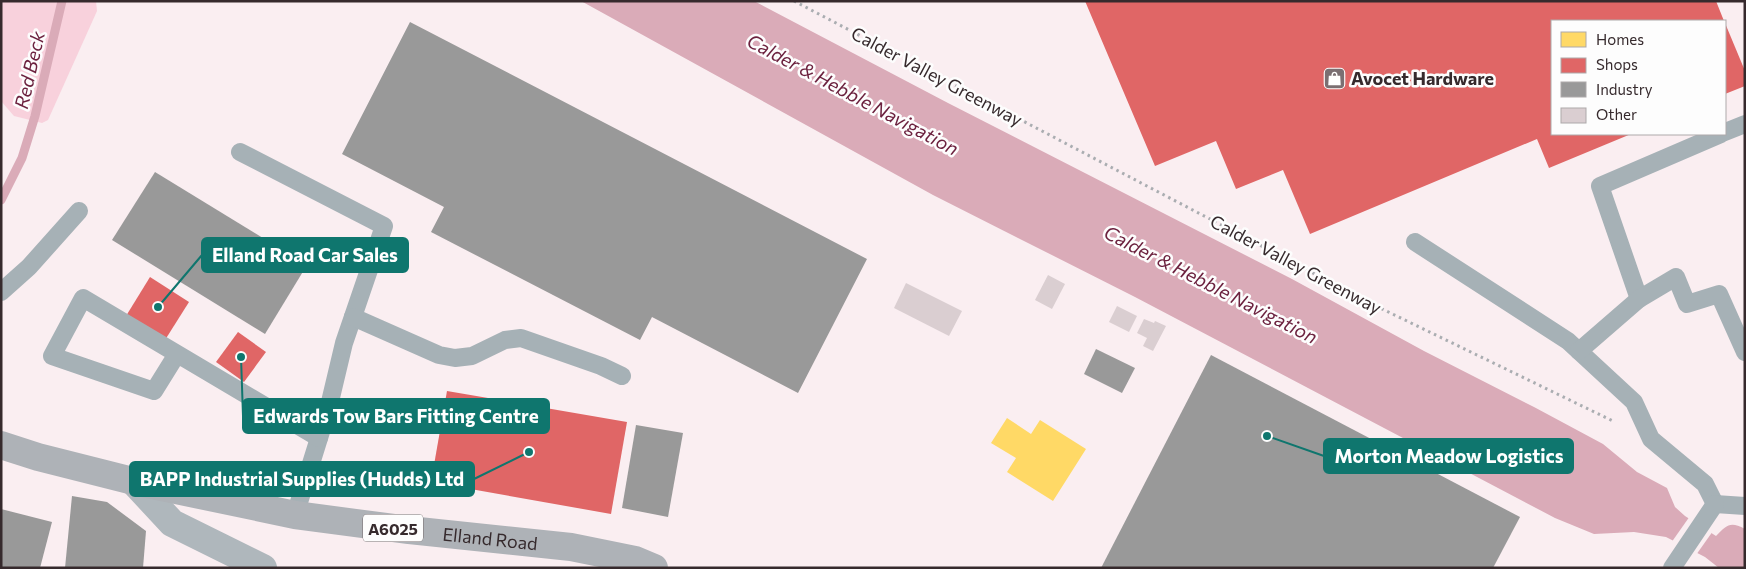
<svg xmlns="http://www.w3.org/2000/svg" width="1746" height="569" font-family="Commissioner,sans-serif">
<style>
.green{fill:#f8d1dc}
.water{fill:#daabb8}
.pier{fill:#faeef1}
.homes{fill:#ffd966}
.shops{fill:#e06666}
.industry{fill:#999}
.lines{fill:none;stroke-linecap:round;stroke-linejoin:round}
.stream{stroke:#daabb8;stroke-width:9}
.building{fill:#daced1}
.path{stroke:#aaadb1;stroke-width:3;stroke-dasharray:2.5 4;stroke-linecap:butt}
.lane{stroke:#a6b1b6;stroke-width:18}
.secondary{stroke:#afb7bc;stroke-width:28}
.primary{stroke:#aeb2b7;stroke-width:28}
.labels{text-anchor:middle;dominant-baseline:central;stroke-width:5;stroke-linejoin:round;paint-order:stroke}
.shield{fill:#fdfdfd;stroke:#72696b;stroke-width:1}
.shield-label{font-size:16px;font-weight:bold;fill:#362a2d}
.street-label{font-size:18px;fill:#362a2d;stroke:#fdfdfd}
.poi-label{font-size:18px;font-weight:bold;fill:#362a2d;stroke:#fdfdfd;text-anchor:start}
.water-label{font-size:19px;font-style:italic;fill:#6c223f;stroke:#fdfdfd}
.leader{fill:none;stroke:#0f766e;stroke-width:2}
.callout-dot{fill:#0f766e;stroke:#fdfdfd;stroke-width:2}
.callout{fill:#0f766e;stroke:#0f766e;stroke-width:2}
.callout-label{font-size:19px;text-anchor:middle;font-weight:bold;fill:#fff}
</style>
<rect width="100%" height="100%" fill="#faeef1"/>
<polygon class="green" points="1,1 96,1 97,11 48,120 42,123 14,116 1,101"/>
<path class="water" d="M581 1H754L948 103 1292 279 1424 351 1534 407 1603 444 1637 472 1667 488 1675 507 1685 516 1716 536C1727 525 1730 521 1745 529V568H1719L1705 557 1666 537 1634 532 1594 534 1555 518 1135 297 933 195Z"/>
<polygon class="pier" points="1690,516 1713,531 1696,555 1671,543"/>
<polygon class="homes" points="1007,418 1031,434 1040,420 1086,449 1053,501 1007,472 1016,458 991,443"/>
<g class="shops">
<polygon points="1085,1 1716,1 1724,21 1552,21 1552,134 1631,134 1549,168 1537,139 1310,234 1283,170 1236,189 1216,141 1155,166"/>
<polygon points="1725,23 1745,71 1745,86 1725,94"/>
<polygon points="150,277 189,302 165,340 126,316"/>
<polygon points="238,332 266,352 244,382 216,362"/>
<polygon points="447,391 627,422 611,514 431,482"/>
</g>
<g class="industry">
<polygon points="410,22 867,259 798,393 652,317 640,340 431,232 444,207 342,154"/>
<polygon points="155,172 307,265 265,334 112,240"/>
<polygon points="1096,349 1135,368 1122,393 1084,374"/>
<polygon points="1211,355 1520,517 1493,568 1101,568"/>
<polygon points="636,425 683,433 668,517 622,508"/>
<polygon points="72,496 107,502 146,531 143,568 65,568"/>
<polygon points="1,509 52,522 40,568 1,568"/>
</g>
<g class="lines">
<polyline class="stream" points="1,200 22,158 35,116 62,1"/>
</g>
<g class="building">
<polygon points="1048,275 1065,284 1052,309 1035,300"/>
<polygon points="906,283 962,311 949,336 894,308"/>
<polygon points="1117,306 1137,316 1129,332 1109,322"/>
<polygon points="1144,319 1154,323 1155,321 1166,326 1153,351 1143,346 1147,338 1137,333"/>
</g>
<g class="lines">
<polyline class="path" points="794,1 1374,305 1615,422"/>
<g class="lane">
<polyline points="1725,132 1745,124"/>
<polyline points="240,152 384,226 344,343 329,406 295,515"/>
<polyline points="1415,242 1568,341 1634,402 1651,439 1705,484 1715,504"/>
<polyline points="1,292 29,267 79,211"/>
<polyline points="1639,299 1600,186 1721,134"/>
<polyline points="353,317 439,355 455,358 472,356 505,340 521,338 601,366 622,376"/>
<polyline points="1579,351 1639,299 1676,277 1687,304 1719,294 1745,352"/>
<polyline points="177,354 154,391 52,356 83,298 319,438"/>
<polyline points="1715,504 1745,506"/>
<polyline points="1672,568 1715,504"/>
</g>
<polyline class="secondary" points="133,481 172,523 263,568"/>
<path class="primary" id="s1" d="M1 445 38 457 133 481 295 515 409 530 571 547 635 560 654 568"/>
</g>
<defs>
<symbol id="shop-square" viewBox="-11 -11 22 22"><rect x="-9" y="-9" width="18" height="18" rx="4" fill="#7b6f72" stroke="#fdfdfd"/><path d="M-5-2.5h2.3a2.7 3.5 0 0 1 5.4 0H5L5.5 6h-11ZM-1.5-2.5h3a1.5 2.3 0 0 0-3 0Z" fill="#fff"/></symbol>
</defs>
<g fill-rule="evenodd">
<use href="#shop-square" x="1322" y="66" width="25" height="25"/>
</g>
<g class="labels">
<rect class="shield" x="363" y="514.5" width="60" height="27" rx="4"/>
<g class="shield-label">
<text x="393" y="528">A6025</text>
</g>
<g class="street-label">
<text transform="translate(937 76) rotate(28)">Calder Valley Greenway</text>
<text transform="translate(1296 264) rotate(28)">Calder Valley Greenway</text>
<text stroke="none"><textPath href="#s1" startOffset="499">Elland Road</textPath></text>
</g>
<g class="poi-label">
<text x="1351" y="78">Avocet Hardware</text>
</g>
<g class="water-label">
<text transform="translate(29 70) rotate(-77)">Red Beck</text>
<text transform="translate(853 94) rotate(28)">Calder &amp; Hebble Navigation</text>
<text transform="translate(1211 284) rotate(27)">Calder &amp; Hebble Navigation</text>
</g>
</g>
<path class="leader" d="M158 307L202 255M241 357L243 416M1267 436L1324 456M529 452L474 479"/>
<g class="callout-dot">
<circle cx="158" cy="307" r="5"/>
<circle cx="241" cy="357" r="5"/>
<circle cx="1267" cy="436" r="5"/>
<circle cx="529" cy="452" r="5"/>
</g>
<g class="callout">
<rect x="202" y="238" width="206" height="34" rx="5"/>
<rect x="243" y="399" width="306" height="34" rx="5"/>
<rect x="1324" y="439" width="249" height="34" rx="5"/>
<rect x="130" y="462" width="344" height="34" rx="5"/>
</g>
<g class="callout-label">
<text x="305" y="262">Elland Road Car Sales</text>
<text x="396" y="423">Edwards Tow Bars Fitting Centre</text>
<text x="1449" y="463">Morton Meadow Logistics</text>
<text x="302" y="486">BAPP Industrial Supplies (Hudds) Ltd</text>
</g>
<rect width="1746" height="569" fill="none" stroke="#362a2d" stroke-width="5"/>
<rect x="1551" y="20" width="175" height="115" fill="#fdfdfd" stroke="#ada9aa"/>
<rect x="1561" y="32" width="25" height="15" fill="#ffd966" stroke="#ada9aa"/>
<text x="1596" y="45" font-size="15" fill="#362a2d">Homes</text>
<rect x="1561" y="58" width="25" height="15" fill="#e06666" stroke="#ada9aa"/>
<text x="1596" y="70" font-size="15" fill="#362a2d">Shops</text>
<rect x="1561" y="82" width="25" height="15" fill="#999999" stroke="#ada9aa"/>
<text x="1596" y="95" font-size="15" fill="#362a2d">Industry</text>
<rect x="1561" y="108" width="25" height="15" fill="#daced1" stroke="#ada9aa"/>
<text x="1596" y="120" font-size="15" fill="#362a2d">Other</text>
</svg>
